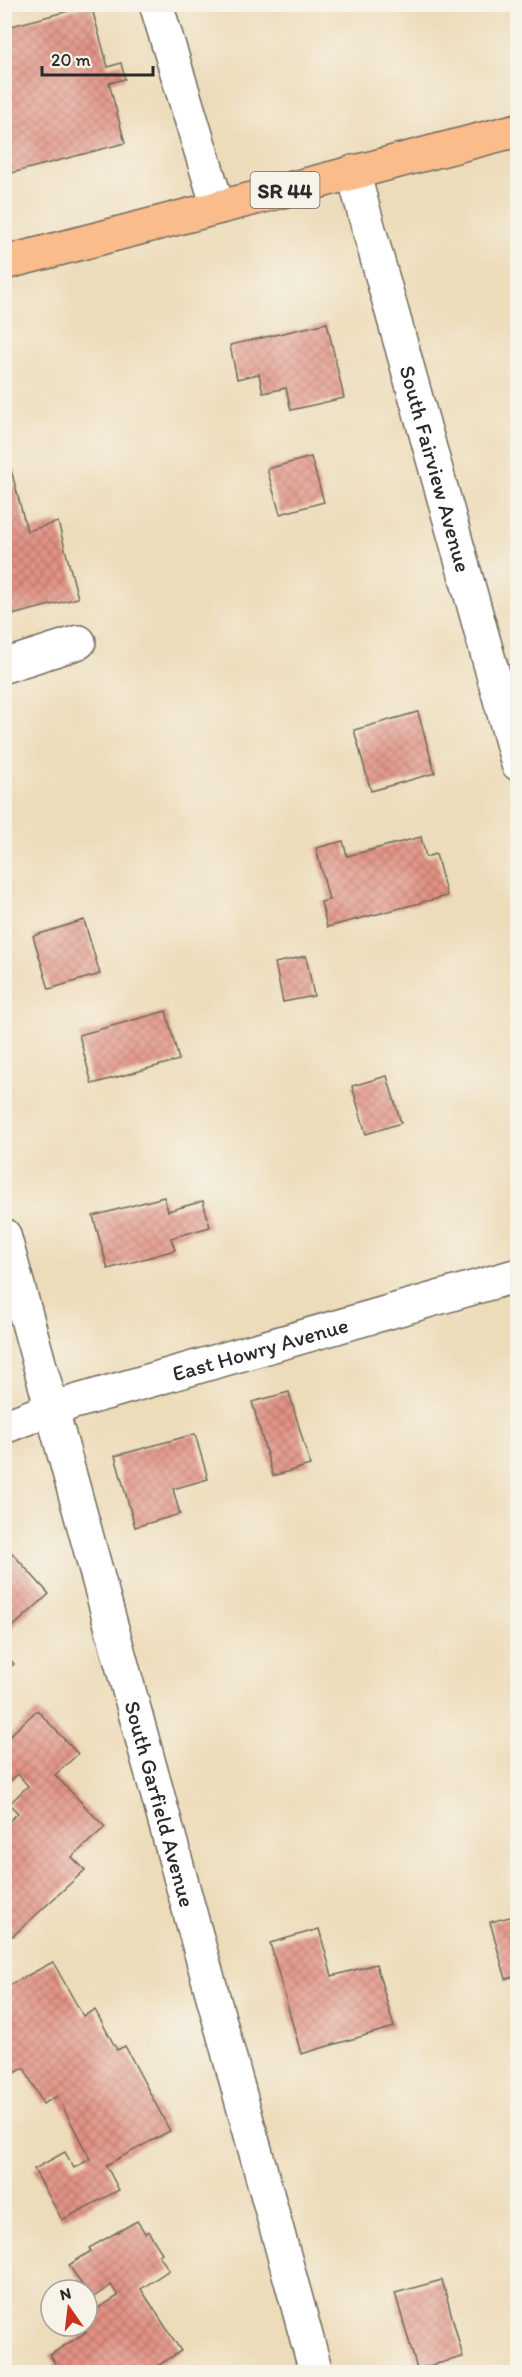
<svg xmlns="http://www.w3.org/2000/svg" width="522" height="2377" font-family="Itim,sans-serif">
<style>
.building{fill:url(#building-cross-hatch)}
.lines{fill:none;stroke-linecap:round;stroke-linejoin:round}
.minor-casing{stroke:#6f695d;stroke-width:36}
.major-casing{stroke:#6f695d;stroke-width:36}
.minor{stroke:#fff;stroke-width:33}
.major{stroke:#fabc8b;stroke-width:33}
.labels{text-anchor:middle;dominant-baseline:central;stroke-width:6;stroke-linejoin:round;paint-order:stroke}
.shield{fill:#f7f3e8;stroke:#686764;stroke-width:1.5}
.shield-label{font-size:21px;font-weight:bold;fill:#2b2b2b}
.street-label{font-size:22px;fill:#2b2b2b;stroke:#f7f3e8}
</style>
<defs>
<pattern id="building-cross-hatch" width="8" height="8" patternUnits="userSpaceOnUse" patternTransform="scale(1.5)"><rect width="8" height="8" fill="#e29284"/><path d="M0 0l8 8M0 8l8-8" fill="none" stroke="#b7776c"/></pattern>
</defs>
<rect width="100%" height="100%" fill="#f7f3e8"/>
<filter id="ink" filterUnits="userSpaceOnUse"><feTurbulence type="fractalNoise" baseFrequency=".0167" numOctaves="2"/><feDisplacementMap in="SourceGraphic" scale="12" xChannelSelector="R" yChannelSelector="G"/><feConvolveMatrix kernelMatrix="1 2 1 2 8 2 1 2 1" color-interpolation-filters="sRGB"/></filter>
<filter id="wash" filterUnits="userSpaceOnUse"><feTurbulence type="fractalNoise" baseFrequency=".008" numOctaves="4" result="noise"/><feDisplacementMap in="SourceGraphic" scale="24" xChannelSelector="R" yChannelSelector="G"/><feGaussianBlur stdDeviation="1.35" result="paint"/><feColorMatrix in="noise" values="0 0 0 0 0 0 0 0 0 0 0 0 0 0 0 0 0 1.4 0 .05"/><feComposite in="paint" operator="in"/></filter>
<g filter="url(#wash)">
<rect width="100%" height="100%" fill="#eddcba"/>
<g id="blocks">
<g class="building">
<polygon points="91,5 108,67 121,63 125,79 109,83 125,143 4,175 4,28"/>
<polygon points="327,323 344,398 291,410 286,388 263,393 259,374 237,379 230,345"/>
<polygon points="311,457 324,502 280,514 267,469"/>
<polygon points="8,458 27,531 58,522 78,598 4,617 4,459"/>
<polygon points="418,712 435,773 371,791 354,730"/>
<polygon points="421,837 426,857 436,854 447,896 327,927 321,902 329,900 316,848 343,841 347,856"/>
<polygon points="84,920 100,974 49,989 33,936"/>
<polygon points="306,956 314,996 283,1002 275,963"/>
<polygon points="166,1011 179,1060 92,1084 79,1035"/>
<polygon points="387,1076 401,1123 366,1134 352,1086"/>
<polygon points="164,1197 168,1211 203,1201 210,1227 171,1238 175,1250 108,1269 93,1216"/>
<polygon points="289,1392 310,1465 273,1476 252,1402"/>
<polygon points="195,1434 208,1479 173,1489 180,1514 135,1527 115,1456"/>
<polygon points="5,1545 49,1594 5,1634"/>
<polygon points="4,1653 14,1664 4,1673"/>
<polygon points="37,1710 78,1754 55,1775 105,1827 72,1857 85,1870 13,1936 4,1927 4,1826 18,1813 9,1804 28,1786 18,1774 4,1787 4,1741"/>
<polygon points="518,1915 518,1975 506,1979 490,1922"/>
<polygon points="319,1929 332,1976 376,1964 394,2027 301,2054 270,1943"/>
<polygon points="53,1962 83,2016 95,2010 117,2050 125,2046 170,2131 106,2165 119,2190 62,2220 34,2169 65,2152 74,2168 90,2159 57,2096 43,2104 24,2068 11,2075 4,2062 4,1988"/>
<polygon points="137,2221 145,2233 148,2231 162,2253 159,2255 169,2270 141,2289 181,2351 148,2372 45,2372 56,2365 50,2355 86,2332 82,2326 87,2326 87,2315 118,2296 111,2285 91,2299 69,2265 91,2251 89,2248"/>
<polygon points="442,2280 463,2357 417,2369 395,2293"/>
<polygon points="4,2354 17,2372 4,2372"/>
</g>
</g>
</g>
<g filter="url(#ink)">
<use href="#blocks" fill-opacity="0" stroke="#6f695d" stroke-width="1.5"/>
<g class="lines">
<defs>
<g id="minor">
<polyline points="156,4 218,207"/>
<path id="s1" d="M353 172 518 764"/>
<polyline points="4,666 79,642"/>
<path id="s2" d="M4 1235 316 2372"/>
<path id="s3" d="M4 1427 50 1409 518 1275"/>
</g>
<polyline id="major" points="4,263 518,130"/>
</defs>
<use href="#minor" class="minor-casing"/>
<use href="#major" class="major-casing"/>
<use href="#minor" class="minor"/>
<use href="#major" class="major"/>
</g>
</g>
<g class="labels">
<rect class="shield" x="250.5" y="172" width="69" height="36" rx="4.5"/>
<g class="shield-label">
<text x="285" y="190">SR 44</text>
</g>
<g class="street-label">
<text stroke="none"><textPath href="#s1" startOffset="308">South Fairview Avenue</textPath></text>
<text stroke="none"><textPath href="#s3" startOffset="268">East Howry Avenue</textPath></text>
<text stroke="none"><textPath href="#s2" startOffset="590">South Garfield Avenue</textPath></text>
</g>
</g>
<rect width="522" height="2377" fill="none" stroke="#f7f3e8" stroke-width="24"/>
<g transform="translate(69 2308) rotate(346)"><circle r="28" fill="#f7f3e8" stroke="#a5a39c" stroke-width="1.5"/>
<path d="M0-4.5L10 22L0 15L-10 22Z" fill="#c8321e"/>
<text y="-9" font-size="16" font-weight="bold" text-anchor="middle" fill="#2b2b2b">N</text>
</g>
<path d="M42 66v9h111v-9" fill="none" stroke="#2b2b2b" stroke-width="3"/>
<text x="51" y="66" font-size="18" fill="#2b2b2b" stroke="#f7f3e8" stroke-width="4.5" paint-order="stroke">20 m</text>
</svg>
